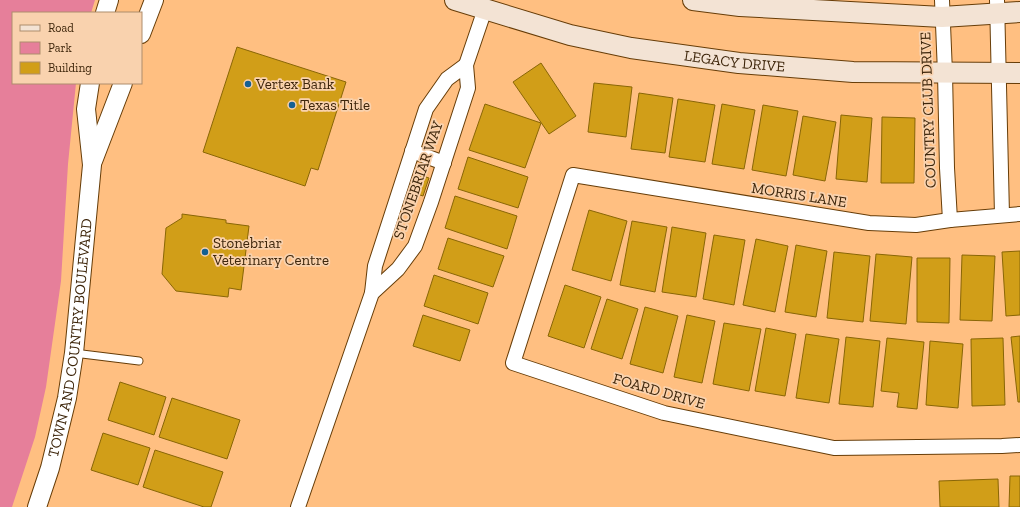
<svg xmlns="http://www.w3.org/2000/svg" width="1020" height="507" font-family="'Zilla Slab',serif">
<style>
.green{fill:#e67f9a}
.building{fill:#d19e18;stroke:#896606}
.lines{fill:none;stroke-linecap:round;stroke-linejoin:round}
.service-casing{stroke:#673d08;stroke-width:9}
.minor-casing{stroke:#673d08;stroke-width:16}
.tertiary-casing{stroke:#673d08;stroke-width:20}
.secondary-casing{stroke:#673d08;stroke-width:22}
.service{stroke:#fff;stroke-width:7}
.minor{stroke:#fff;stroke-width:14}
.tertiary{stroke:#fff;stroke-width:18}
.secondary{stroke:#f3e3d4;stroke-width:20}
.poi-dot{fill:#146093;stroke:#f9d2ae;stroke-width:1.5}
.labels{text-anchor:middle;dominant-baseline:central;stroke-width:3.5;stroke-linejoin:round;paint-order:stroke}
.street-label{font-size:15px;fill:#3e260b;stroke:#f9d2ae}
.poi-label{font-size:15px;fill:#3e260b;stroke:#f9d2ae;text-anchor:start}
</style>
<rect width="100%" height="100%" fill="#ffbf81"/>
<polygon class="green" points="0,0 95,0 91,13 13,13 13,83 76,83 68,164 61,281 46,387 35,437 12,507 0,507"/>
<g class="building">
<polygon points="237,47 346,82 318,170 311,168 305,186 203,152"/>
<polygon points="541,63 576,116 549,134 513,82"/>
<polygon points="594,83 632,87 626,137 588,132"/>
<polygon points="639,93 673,98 665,153 631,149"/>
<polygon points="678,99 715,105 705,162 669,157"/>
<polygon points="485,104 541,123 525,168 469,150"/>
<polygon points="722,104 755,110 744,169 712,164"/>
<polygon points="763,105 798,111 786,176 752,170"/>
<polygon points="841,115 872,118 867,182 836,179"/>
<polygon points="803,116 836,122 825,181 793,175"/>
<polygon points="882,117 915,118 914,183 881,183"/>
<polygon points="468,157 528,177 518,208 458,189"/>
<polygon points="417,174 429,178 423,196 411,192 413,188 410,187 413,178 416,179"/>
<polygon points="455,196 517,216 507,249 445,228"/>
<polygon points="589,210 627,221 611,281 572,270"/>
<polygon points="182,214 226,220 226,223 249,226 241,290 229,288 228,297 176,291 162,274 166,228 182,218"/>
<polygon points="632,221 667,227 655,292 620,285"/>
<polygon points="672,227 706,233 696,297 662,292"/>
<polygon points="714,235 745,240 734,305 703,299"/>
<polygon points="448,238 504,256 493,287 438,269"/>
<polygon points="756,239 788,246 775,312 743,305"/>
<polygon points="796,245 827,251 816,317 785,312"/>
<polygon points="1020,251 1020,315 1006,316 1002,252"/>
<polygon points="834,252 870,256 863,322 827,318"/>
<polygon points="876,254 912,257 906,324 870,321"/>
<polygon points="962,255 995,256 992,321 960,320"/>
<polygon points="917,258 950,258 949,323 917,322"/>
<polygon points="434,275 488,293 478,324 424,306"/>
<polygon points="565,285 601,297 584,348 548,336"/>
<polygon points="607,299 638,309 622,359 591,349"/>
<polygon points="645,307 678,316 663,373 630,364"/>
<polygon points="423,315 470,330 460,361 413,346"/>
<polygon points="687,315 715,321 702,383 674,377"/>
<polygon points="724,323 761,329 749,391 713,384"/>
<polygon points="766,328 796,334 785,396 755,391"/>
<polygon points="806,334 839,339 829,403 796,398"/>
<polygon points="1020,336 1020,402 1018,402 1011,337"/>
<polygon points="846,337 880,341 873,407 839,404"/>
<polygon points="887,338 924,342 917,409 897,407 899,393 881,391"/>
<polygon points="1003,338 1005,405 972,406 971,339"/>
<polygon points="930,341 963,344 958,408 926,405"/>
<polygon points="120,382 166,397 154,435 108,420"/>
<polygon points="172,398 240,420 227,459 159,437"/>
<polygon points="103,433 150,448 138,485 91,470"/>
<polygon points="155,450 223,472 211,507 204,507 143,487"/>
<polygon points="1010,476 1020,476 1020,507 1009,507"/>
<polygon points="998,479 999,507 940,507 939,481"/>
</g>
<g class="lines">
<defs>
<polyline id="service" points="74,353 139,361"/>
<g id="minor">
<polyline points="942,0 945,73 947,168 950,220"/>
<polyline points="997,0 1002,215"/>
<polyline points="412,151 444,163"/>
<polyline points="1020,214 950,220 916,225 869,223 573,175 513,363 664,413 834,448 1002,446 1020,445"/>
<polyline points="372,293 375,266 426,109 447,79 466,65"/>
<polyline points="298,507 372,293 398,269 415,246 431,202 468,88 466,65 485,9"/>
</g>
<g id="tertiary">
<polyline points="105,13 109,0"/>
<polyline points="141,34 154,0"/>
<polyline points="93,161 123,83"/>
<path id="s1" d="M37 507 50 468 67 398 74 353 92 165 86 109 90 83"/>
</g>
<g id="secondary">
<path id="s2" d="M455 0 570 35 631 48 739 63 853 72 1020 73"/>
<polyline points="693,0 740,6 942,17 1020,12"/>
</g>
</defs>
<use href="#service" class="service-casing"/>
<use href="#minor" class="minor-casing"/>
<use href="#tertiary" class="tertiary-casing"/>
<use href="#secondary" class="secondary-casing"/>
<use href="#service" class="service"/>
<use href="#minor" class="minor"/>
<use href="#tertiary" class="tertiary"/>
<use href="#secondary" class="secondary"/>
</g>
<g class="poi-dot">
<circle cx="248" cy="84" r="4"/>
<circle cx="292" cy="105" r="4"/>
<circle cx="205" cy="252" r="4"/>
</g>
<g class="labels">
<g class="street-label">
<text stroke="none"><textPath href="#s2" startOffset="287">LEGACY DRIVE</textPath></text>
<text transform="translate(928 110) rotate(-92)">COUNTRY CLUB DRIVE</text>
<text transform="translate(418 180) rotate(-71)">STONEBRIAR WAY</text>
<text transform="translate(799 195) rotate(9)">MORRIS LANE</text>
<text stroke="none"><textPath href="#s1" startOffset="173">TOWN AND COUNTRY BOULEVARD</textPath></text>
<text transform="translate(659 391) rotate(16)">FOARD DRIVE</text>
</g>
<g class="poi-label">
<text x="256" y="84">Vertex Bank</text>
<text x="300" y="105">Texas Title</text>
<text x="213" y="243">Stonebriar<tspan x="213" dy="17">Veterinary Centre</tspan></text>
</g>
</g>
<rect x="12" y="12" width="130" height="72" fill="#f9d2ae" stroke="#ae8d6d"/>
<rect x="20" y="25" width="20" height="6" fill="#f3e3d4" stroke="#ae8d6d"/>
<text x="48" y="32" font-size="12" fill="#3e260b">Road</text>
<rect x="20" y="42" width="20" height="12" fill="#e67f9a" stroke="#ae8d6d"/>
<text x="48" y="52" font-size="12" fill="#3e260b">Park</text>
<rect x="20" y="62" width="20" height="12" fill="#d19e18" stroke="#ae8d6d"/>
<text x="48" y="72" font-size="12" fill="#3e260b">Building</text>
</svg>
